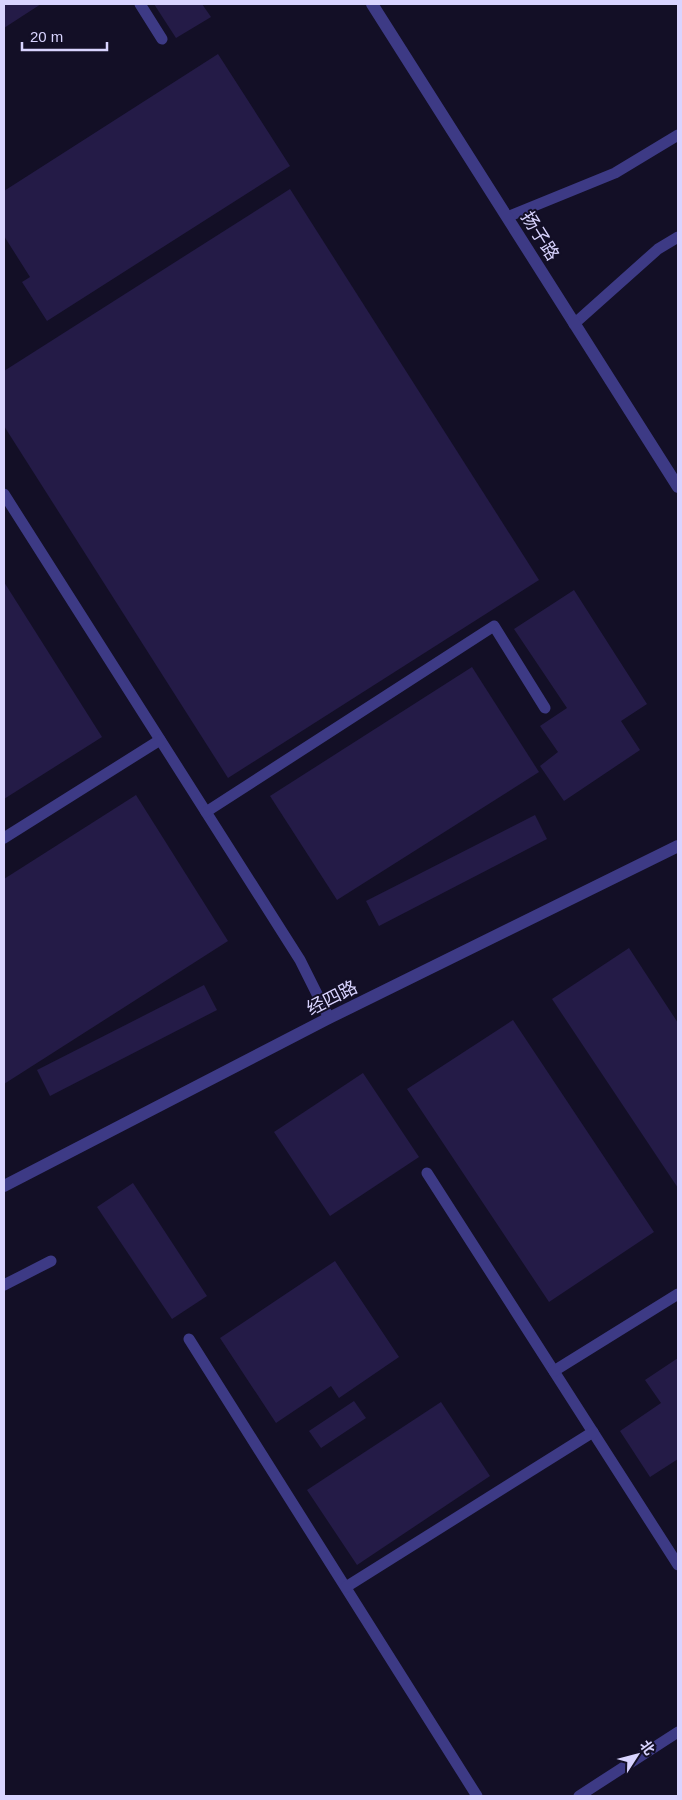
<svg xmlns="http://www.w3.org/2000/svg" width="682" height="1800" font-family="Helvetica,'Noto Sans SC',sans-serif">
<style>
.building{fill:#241b47}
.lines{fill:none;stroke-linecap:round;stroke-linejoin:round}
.service{stroke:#3d3a85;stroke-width:11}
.tertiary{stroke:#3d3a85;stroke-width:12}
.labels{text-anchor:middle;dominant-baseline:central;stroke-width:4;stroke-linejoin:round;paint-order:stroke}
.street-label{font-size:18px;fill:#d9d4ff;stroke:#130f26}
</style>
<rect width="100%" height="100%" fill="#130f26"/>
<g class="building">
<polygon points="4,4 41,4 4,28"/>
<polygon points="154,4 202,4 211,17 176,38"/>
<polygon points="218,54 290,166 47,321 22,282 30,277 4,236 4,191"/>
<polygon points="290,189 539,580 228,778 4,426 4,371"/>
<polygon points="4,582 102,737 4,799"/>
<polygon points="574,590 647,704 621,721 640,750 564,801 540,766 558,752 540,726 567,708 514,629"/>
<polygon points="472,667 539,772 337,900 270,796"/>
<polygon points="136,795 228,941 4,1084 4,879"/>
<polygon points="535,815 547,839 379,926 366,901"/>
<polygon points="629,948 678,1023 678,1188 552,999"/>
<polygon points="204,985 217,1010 50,1096 37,1070"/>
<polygon points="513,1020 654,1232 549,1302 407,1089"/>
<polygon points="363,1073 419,1157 330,1216 274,1132"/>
<polygon points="133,1183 207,1296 172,1319 97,1207"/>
<polygon points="335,1261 399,1357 339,1398 331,1386 276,1423 220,1338"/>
<polygon points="678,1358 678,1459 650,1477 620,1431 661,1403 645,1380"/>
<polygon points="354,1401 366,1418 321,1448 309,1431"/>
<polygon points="441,1402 490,1476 357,1565 307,1490"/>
</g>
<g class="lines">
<g class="service">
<polyline points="140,4 162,39"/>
<polyline points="507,217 615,173 678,135"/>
<polyline points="574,324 658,249 678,237"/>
<polyline points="4,494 300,960 329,1018"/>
<polyline points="206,812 494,626 545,708"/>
<polyline points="4,838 160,740"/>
<polyline points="427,1173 678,1565"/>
<polyline points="4,1285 51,1261"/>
<polyline points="189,1339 477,1796"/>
<polyline points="554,1371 678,1294"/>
<polyline points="346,1587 593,1432"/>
<polyline points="579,1796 678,1732"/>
</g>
<g class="tertiary">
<polyline points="372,4 678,487"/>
<polyline points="4,1186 329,1018 678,846"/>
</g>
</g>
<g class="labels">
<g class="street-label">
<text transform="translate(540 236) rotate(58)">扬子路</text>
<text transform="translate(332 998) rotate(-27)">经四路</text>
</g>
</g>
<rect width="682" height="1800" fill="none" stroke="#d9d4ff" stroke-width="10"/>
<g transform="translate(637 1755) rotate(54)" stroke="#130f26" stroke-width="4" paint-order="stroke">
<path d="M0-4L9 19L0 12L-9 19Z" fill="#d9d4ff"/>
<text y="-8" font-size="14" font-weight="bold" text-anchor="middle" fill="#d9d4ff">北</text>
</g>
<path d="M22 42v8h85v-8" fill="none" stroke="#d9d4ff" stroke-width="2.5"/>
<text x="30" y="42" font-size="15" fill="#d9d4ff" stroke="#130f26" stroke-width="4" paint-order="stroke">20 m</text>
</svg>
